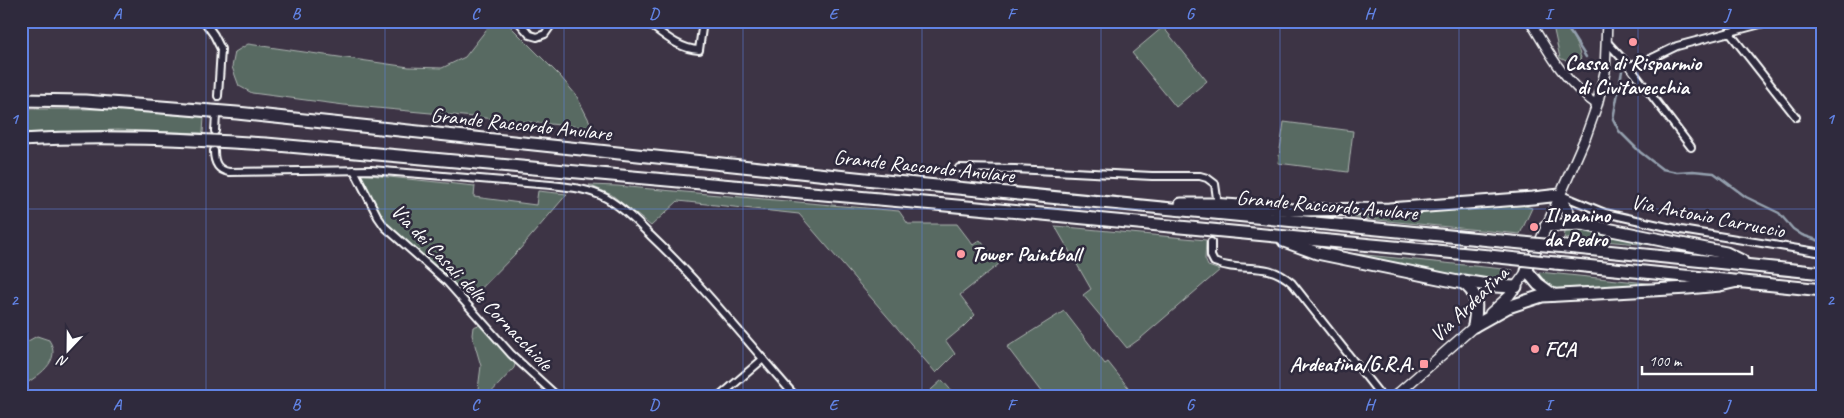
<svg xmlns="http://www.w3.org/2000/svg" width="1844" height="418" font-family="Caveat,sans-serif">
<style>
.green{fill:#586a62;stroke:#acb4b0}
.lines{fill:none;stroke-linecap:round;stroke-linejoin:round}
.stream{stroke:#94a0ae;stroke-width:2.5}
.minor-tunnel{stroke:#504858;stroke-width:6;stroke-dasharray:6 3;stroke-linecap:butt}
.minor-casing{stroke:#fff;stroke-width:10}
.tertiary-casing{stroke:#fff;stroke-width:11}
.secondary-casing{stroke:#fff;stroke-width:12}
.motorway-casing{stroke:#fff;stroke-width:15}
.minor{stroke:#2f2a3d;stroke-width:6}
.tertiary{stroke:#2f2a3d;stroke-width:8}
.secondary{stroke:#2f2a3d;stroke-width:9}
.motorway{stroke:#2f2a3d;stroke-width:11}
.motorway-bridge-casing{stroke:#fff;stroke-width:15;stroke-linecap:butt}
.motorway-bridge{stroke:#2f2a3d;stroke-width:11}
.grid{fill:none;stroke:#6183e4;stroke-width:1;stroke-opacity:0.55}
.poi-dot{fill:#ff9aa2;stroke:#2f2a3d;stroke-width:2}
.labels{text-anchor:middle;dominant-baseline:central;stroke-width:5;stroke-linejoin:round;paint-order:stroke}
.poi-label{font-size:21px;font-weight:bold;fill:#fff;stroke:#2f2a3d;text-anchor:start}
.street-label{font-size:21px;fill:#fff;stroke:#2f2a3d}
.neatline{fill:none;stroke:#6183e4;stroke-width:2}
.grid-label{font-size:16px;text-anchor:middle;font-weight:bold;fill:#6183e4}
</style>
<rect width="100%" height="100%" fill="#3d3445"/>
<filter id="ink" filterUnits="userSpaceOnUse"><feTurbulence type="fractalNoise" baseFrequency=".02" numOctaves="2"/><feDisplacementMap in="SourceGraphic" scale="10" xChannelSelector="R" yChannelSelector="G"/><feConvolveMatrix kernelMatrix="1 2 1 2 8 2 1 2 1" color-interpolation-filters="sRGB"/></filter>
<g filter="url(#ink)">
<g class="green">
<polygon points="493,21 505,21 560,76 576,95 593,128 344,105 252,93 239,86 232,67 235,52 248,44 409,67 442,68 465,57"/>
<path d="M1555 24C1569 24 1578 46 1581 58L1577 62H1568L1560 58 1553 26Z"/>
<polygon points="1163,27 1207,81 1176,107 1132,53"/>
<polygon points="21,109 106,109 204,117 203,133 118,130 21,133"/>
<polygon points="1284,122 1353,131 1348,172 1278,163"/>
<polygon points="360,174 475,186 474,197 536,205 538,191 567,194 520,249 469,301 448,278 386,223"/>
<polygon points="589,185 617,186 899,211 908,224 957,224 973,245 980,240 999,264 960,295 975,315 963,327 946,341 955,354 936,373 799,214 678,201 651,226 612,195"/>
<polygon points="1522,205 1532,208 1520,234 1347,217 1347,214"/>
<polygon points="1055,226 1206,240 1205,259 1208,266 1220,270 1141,338 1127,348 1083,295 1091,289"/>
<polygon points="1568,228 1679,247 1564,238 1565,232"/>
<polygon points="1337,252 1513,270 1503,282 1458,276"/>
<polygon points="1539,272 1657,284 1548,289 1539,281"/>
<polygon points="1064,311 1105,364 1108,362 1135,396 1045,397 1007,347"/>
<polygon points="479,325 488,334 515,364 514,368 487,397 477,397 481,366 472,335 473,327"/>
<path d="M37 336 49 340C63 362 37 376 21 387V345Z"/>
<polygon points="942,380 957,397 923,397"/>
</g>
<g class="lines">
<g class="stream">
<polyline points="1563,21 1586,57"/>
<polyline points="1622,71 1613,119 1619,131 1640,152 1662,169 1677,172 1693,171 1714,173 1746,197 1779,213 1793,229 1802,235 1823,242"/>
</g>
<g class="minor-tunnel">
<polyline points="216,114 218,96"/>
<polyline points="1211,242 1216,211"/>
</g>
<defs>
<g id="minor">
<polyline points="204,21 214,35 221,49 218,96"/>
<polyline points="518,21 530,35 537,37 545,34 554,21"/>
<path d="M645 21C662 33 678 49 699 50L703 21"/>
<polyline points="1729,32 1796,117"/>
<polyline points="1607,42 1629,66 1691,147"/>
<polyline points="1629,66 1648,60 1677,46 1772,21"/>
<polyline points="215,131 216,115"/>
<path d="M214 151C214 162 217 170 229 172L371 170 551 185C571 187 589 189 606 198 623 208 637 222 650 235 703 285 748 343 796 397"/>
<polyline points="959,168 1015,169 1152,176 1200,176 1207,178 1215,184 1217,198"/>
<polyline points="354,170 378,217 385,227 447,282 511,354 558,397"/>
<polyline points="1561,195 1605,213 1681,230 1823,253"/>
<path d="M1211 242V256L1214 262C1243 274 1265 259 1292 283L1382 397"/>
<polyline points="719,397 763,359"/>
</g>
<path id="tertiary" d="M1530 21C1549 53 1565 83 1597 105"/>
<g id="secondary">
<polyline points="1490,313 1509,296 1527,271 1586,136 1597,105 1605,72 1607,21"/>
<polyline points="1394,397 1478,323"/>
</g>
<g id="motorway">
<polyline points="21,100 85,101 237,113 875,180 1501,241"/>
<path d="M21 140C103 135 185 139 266 144L935 204 1489 256"/>
<polyline points="1181,204 1212,204 1294,210 1389,209 1533,198 1560,195 1569,215 1582,224"/>
<polyline points="1546,226 1582,224 1726,253 1742,261"/>
<path d="M1284 241 1317 253 1463 283C1480 293 1476 310 1474 326"/>
<polyline points="1566,247 1823,273"/>
<polyline points="1555,263 1823,290"/>
<polyline points="1527,271 1538,284 1553,295"/>
<polyline points="1463,281 1494,286 1516,287"/>
<polyline points="1474,326 1508,307 1542,296 1688,288 1720,285 1738,281"/>
</g>
</defs>
<use href="#minor" class="minor-casing"/>
<use href="#tertiary" class="tertiary-casing"/>
<use href="#secondary" class="secondary-casing"/>
<use href="#motorway" class="motorway-casing"/>
<use href="#minor" class="minor"/>
<use href="#tertiary" class="tertiary"/>
<use href="#secondary" class="secondary"/>
<use href="#motorway" class="motorway"/>
<defs>
<g id="motorway-bridge">
<polyline points="1501,241 1566,247"/>
<polyline points="1489,256 1555,263"/>
</g>
</defs>
<use href="#motorway-bridge" class="motorway-bridge-casing"/>
<use href="#motorway-bridge" class="motorway-bridge"/>
</g>
</g>
<path class="grid" d="M206 21V397M385 21V397M564 21V397M743 21V397M922 21V397M1101 21V397M1280 21V397M1459 21V397M1638 21V397M21 209H1823"/>
<g class="poi-dot">
<circle cx="1633" cy="42" r="5"/>
<circle cx="1534" cy="227" r="5"/>
<circle cx="961" cy="254" r="5"/>
<circle cx="1535" cy="349" r="5"/>
<rect x="1419" y="359" width="10" height="10" rx="2.5"/>
</g>
<g class="labels">
<g class="poi-label">
<text x="1633" y="63" text-anchor="middle">Cassa di Risparmio<tspan x="1633" dy="24">di Civitavecchia</tspan></text>
<text x="1544" y="215">Il panino<tspan x="1544" dy="24">da Pedro</tspan></text>
<text x="971" y="254">Tower Paintball</text>
<text x="1545" y="349">FCA</text>
<text x="1414" y="364" text-anchor="end">Ardeatina/G.R.A.</text>
</g>
<g class="street-label">
<text transform="translate(521 124) rotate(6)">Grande Raccordo Anulare</text>
<text transform="translate(924 166) rotate(6)">Grande Raccordo Anulare</text>
<text transform="translate(1327 205) rotate(5)">Grande Raccordo Anulare</text>
<text transform="translate(1708 216) rotate(11)">Via Antonio Carruccio</text>
<text transform="translate(472 287) rotate(46)">Via dei Casali delle Cornacchiole</text>
<text transform="translate(1469 304) rotate(-44)">Via Ardeatina</text>
</g>
</g>
<rect width="1844" height="418" fill="none" stroke="#2f2a3d" stroke-width="55"/>
<g transform="translate(68 350) rotate(202)" stroke="#2f2a3d" stroke-width="4" paint-order="stroke">
<path d="M0-4L9 19L0 12L-9 19Z" fill="#ffffff"/>
<text y="-8" font-size="14" font-weight="bold" text-anchor="middle" fill="#ffffff">N</text>
</g>
<path d="M1642 366v8h110v-8" fill="none" stroke="#ffffff" stroke-width="2.5"/>
<text x="1649" y="366" font-size="15" fill="#ffffff" stroke="#2f2a3d" stroke-width="4" paint-order="stroke">100 m</text>
<rect x="28" y="28" width="1788" height="362" class="neatline"/>
<g class="grid-label">
<text x="117" y="19">A</text>
<text x="296" y="19">B</text>
<text x="475" y="19">C</text>
<text x="654" y="19">D</text>
<text x="833" y="19">E</text>
<text x="1011" y="19">F</text>
<text x="1190" y="19">G</text>
<text x="1369" y="19">H</text>
<text x="1548" y="19">I</text>
<text x="1727" y="19">J</text>
<text x="14" y="124">1</text>
<text x="1830" y="124">1</text>
<text x="14" y="305">2</text>
<text x="1830" y="305">2</text>
<text x="117" y="410">A</text>
<text x="296" y="410">B</text>
<text x="475" y="410">C</text>
<text x="654" y="410">D</text>
<text x="833" y="410">E</text>
<text x="1011" y="410">F</text>
<text x="1190" y="410">G</text>
<text x="1369" y="410">H</text>
<text x="1548" y="410">I</text>
<text x="1727" y="410">J</text>
</g>
</svg>
